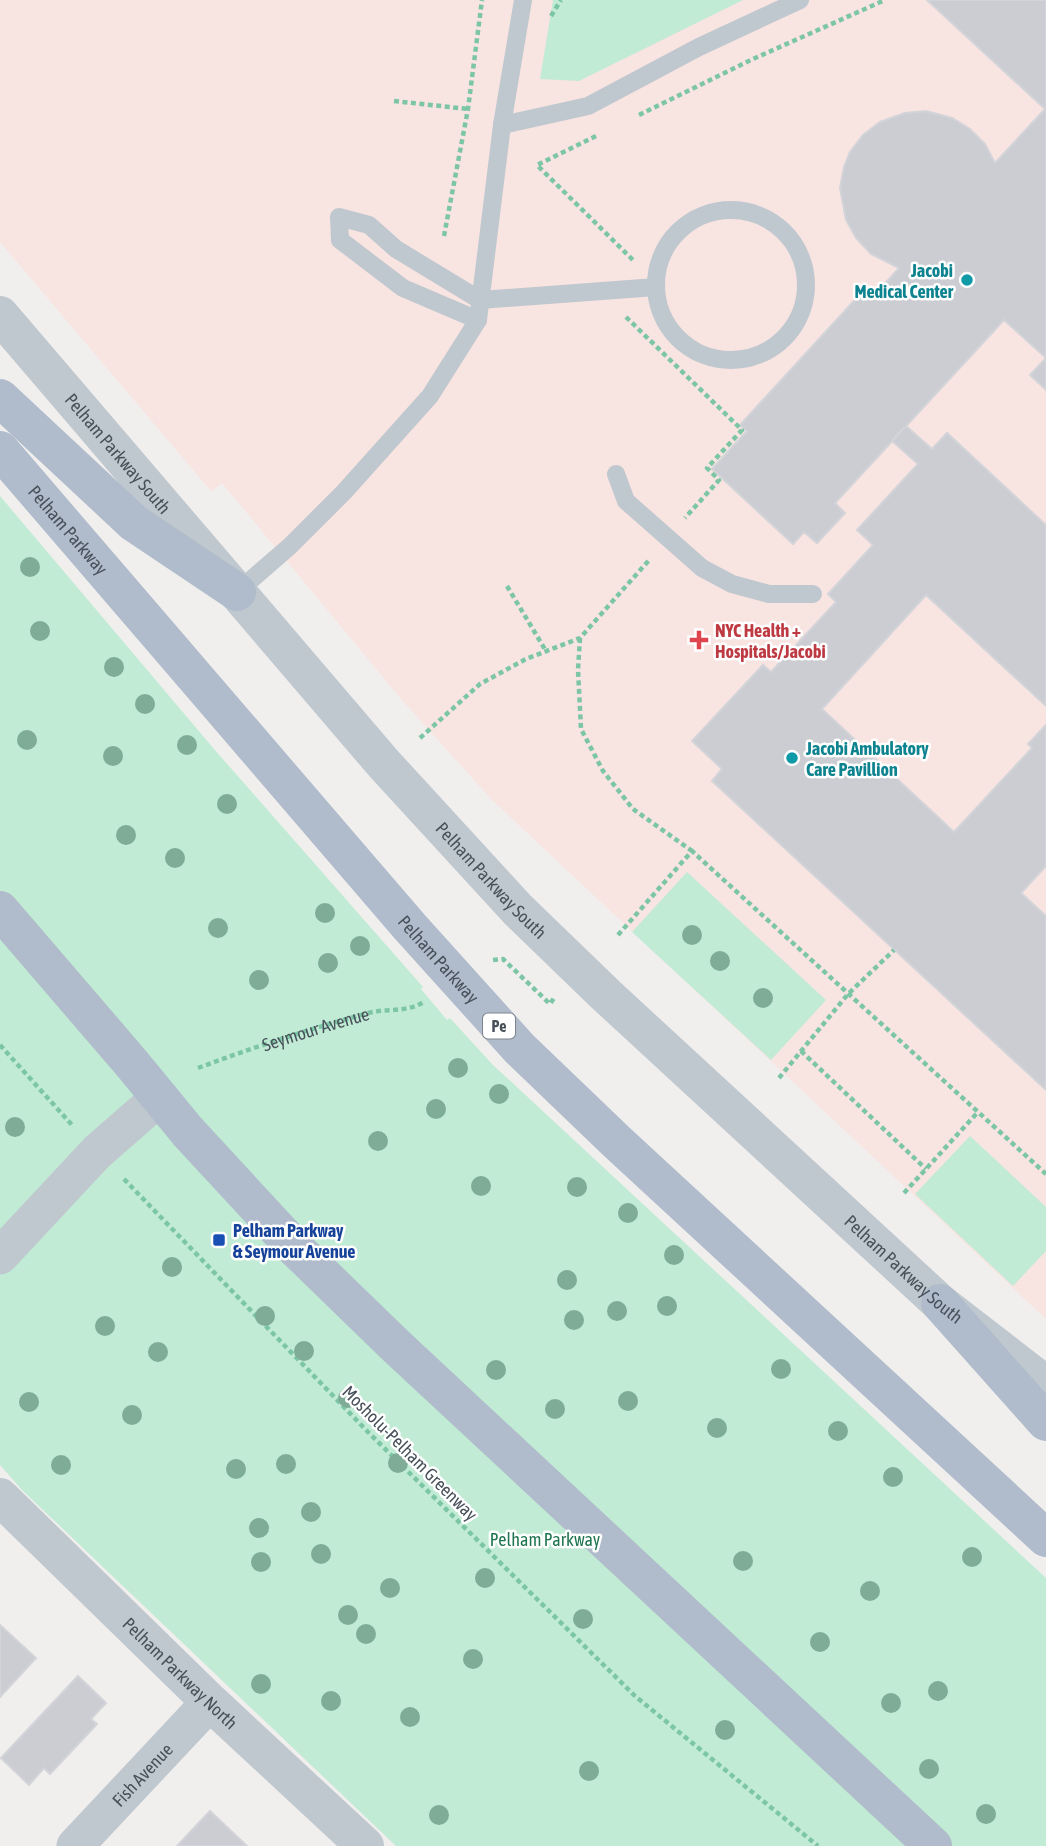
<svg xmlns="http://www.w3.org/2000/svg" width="1046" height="1846" font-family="'Asap Condensed',sans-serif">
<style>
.medical{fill:#f8e4e1}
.green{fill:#c1ebd4}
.building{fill:#cccdd3;stroke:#d3d4d9;stroke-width:2}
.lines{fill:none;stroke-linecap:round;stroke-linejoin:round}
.path{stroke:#7cc6a6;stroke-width:4.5;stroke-dasharray:5 3.5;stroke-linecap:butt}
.service{stroke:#c0c8cf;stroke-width:18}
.minor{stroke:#c0c8cf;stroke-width:37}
.tertiary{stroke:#c0c8cf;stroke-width:38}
.primary{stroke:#b0bccb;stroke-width:38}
.tree{fill:#7eac97}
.culture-dot{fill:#0f9aa8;stroke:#fff;stroke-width:2.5}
.health-dot{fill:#e0444e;stroke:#fff;stroke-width:2.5}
.transit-dot{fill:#1a4fb4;stroke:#fff;stroke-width:2.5}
.labels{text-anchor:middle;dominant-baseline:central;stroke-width:5;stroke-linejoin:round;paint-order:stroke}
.shield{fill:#fff;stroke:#7f848c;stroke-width:2}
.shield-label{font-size:16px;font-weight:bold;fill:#48505a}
.culture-label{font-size:18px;font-weight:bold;fill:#0d838f;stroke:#fff;text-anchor:end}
.street-label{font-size:18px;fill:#48505a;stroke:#fff}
.health-label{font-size:18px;font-weight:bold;fill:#be3a42;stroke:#fff;text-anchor:start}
.transit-label{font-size:18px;font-weight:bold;fill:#164399;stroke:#fff;text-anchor:start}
.park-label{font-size:18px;fill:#1f7550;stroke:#fff}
</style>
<rect width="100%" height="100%" fill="#f1efee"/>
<polygon class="medical" points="0,0 1046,0 1046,1319 491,799 401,699 222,483 211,491 0,242"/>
<g class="green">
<polygon points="553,0 743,0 579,81 540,79"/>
<polygon points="0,496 214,749 423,987 421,989 447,1020 450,1018 492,1064 1046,1578 1046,1846 396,1846 22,1490 0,1465"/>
<polygon points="687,872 826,1000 771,1060 632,932"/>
<polygon points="970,1136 1046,1207 1046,1251 1013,1286 915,1194"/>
</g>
<g class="building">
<polygon points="927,0 1046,0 1046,358 1004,320 835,503 845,513 817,543 804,532 793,544 712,469 747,431 740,425 863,291 871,299 899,268 871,254 856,238 846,220 840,188 844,167 850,152 863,135 880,122 905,113 926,111 952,118 970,129 985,144 995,163 1045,109"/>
<polygon points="1046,358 1046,390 1030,375"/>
<polygon points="906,426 932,449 947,433 1046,525 1046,706 926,595 822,709 954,832 1032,748 1028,744 1046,725 1046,866 1021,893 1046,916 1046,1090 712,781 722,769 692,741 763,665 771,672 836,602 828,594 873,545 857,530 918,464 892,441"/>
<polygon points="0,1625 36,1658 0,1697"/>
<polygon points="78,1676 106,1703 91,1719 97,1724 50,1774 44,1768 29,1785 1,1758"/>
<polygon points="210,1811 247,1846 177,1846"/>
</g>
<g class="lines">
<g class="path">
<polyline points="551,16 561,0"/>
<polyline points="394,101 468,109"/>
<polyline points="639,115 753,59 885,0"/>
<polyline points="596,136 537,165 633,260"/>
<polyline points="444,236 468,109 482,0"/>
<polyline points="626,317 742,430 707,468 719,480 685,518"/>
<polyline points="507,586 546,651"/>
<polyline points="580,638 578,670 581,729 603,771 633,809 692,851"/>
<polyline points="420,738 480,684 526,659 580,638 650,559"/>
<polyline points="618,935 692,851 1046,1174"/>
<polyline points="493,960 503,959 550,1004 554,998"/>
<polyline points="0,1045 72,1125"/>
<polyline points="801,1051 926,1169"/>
<path id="s1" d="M198 1068C254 1047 310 1029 368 1013 387 1008 408 1013 425 1001"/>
<polyline points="779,1078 848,994 894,950"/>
<polyline points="124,1179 368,1432 635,1696 818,1846"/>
<polyline points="904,1193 978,1112"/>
</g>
<g class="service">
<polyline points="502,125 588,106 699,47 800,0"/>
<circle cx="731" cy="285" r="75"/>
<polyline points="478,320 403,288 340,240 339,217 369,225 396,249 480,300 656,287"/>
<polyline points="616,474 626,501 702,568 732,584 769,594 813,594"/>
<polyline points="237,592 290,546 344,492 430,396 478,320 502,125 523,0"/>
</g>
<g class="minor">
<polyline points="0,1256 97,1152 160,1097"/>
<path id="s2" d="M75 1846 210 1702"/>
</g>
<g class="tertiary">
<path id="s3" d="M0 315 384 764 518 910 606 995 940 1303 1046 1385"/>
<path id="s4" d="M0 1497 210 1702 365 1846"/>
</g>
<g class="primary">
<polyline points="0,398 134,523 237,592"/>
<path id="s5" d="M0 450 410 927 520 1049 617 1142 1046 1538"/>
<polyline points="0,910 133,1065 188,1132 297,1250 396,1346 933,1846"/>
<polyline points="940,1303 1046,1422"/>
</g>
</g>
<g class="tree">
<circle cx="30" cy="567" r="10"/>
<circle cx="40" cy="631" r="10"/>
<circle cx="114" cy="667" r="10"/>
<circle cx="145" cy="704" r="10"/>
<circle cx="27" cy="740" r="10"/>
<circle cx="187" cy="745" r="10"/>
<circle cx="113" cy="756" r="10"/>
<circle cx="227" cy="804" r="10"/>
<circle cx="126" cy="835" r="10"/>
<circle cx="175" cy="858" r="10"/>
<circle cx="325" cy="913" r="10"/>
<circle cx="218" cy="928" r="10"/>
<circle cx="692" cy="935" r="10"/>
<circle cx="360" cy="946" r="10"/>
<circle cx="720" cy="961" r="10"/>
<circle cx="328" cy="963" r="10"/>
<circle cx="259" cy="980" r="10"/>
<circle cx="763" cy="998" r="10"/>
<circle cx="458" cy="1068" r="10"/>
<circle cx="499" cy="1094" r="10"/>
<circle cx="436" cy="1109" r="10"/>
<circle cx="15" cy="1127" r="10"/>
<circle cx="378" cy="1141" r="10"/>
<circle cx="481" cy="1186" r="10"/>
<circle cx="577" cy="1187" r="10"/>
<circle cx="628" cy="1213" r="10"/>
<circle cx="674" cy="1255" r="10"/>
<circle cx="172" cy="1267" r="10"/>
<circle cx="567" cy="1280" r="10"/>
<circle cx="667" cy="1306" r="10"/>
<circle cx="617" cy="1311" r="10"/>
<circle cx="265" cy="1316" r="10"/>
<circle cx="574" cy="1320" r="10"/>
<circle cx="105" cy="1326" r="10"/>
<circle cx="304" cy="1351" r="10"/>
<circle cx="158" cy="1352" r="10"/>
<circle cx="781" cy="1369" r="10"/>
<circle cx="496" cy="1370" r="10"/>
<circle cx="348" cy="1398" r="10"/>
<circle cx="628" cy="1401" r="10"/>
<circle cx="29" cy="1402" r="10"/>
<circle cx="555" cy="1409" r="10"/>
<circle cx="132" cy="1415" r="10"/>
<circle cx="717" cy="1428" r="10"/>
<circle cx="838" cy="1431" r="10"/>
<circle cx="398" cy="1463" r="10"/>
<circle cx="286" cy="1464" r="10"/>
<circle cx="61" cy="1465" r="10"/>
<circle cx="236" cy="1469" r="10"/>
<circle cx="893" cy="1477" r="10"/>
<circle cx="311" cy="1512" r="10"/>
<circle cx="259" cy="1528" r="10"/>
<circle cx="321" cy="1554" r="10"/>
<circle cx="972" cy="1557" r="10"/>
<circle cx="743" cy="1561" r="10"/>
<circle cx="261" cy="1562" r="10"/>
<circle cx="485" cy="1578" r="10"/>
<circle cx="390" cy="1588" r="10"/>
<circle cx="870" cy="1591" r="10"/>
<circle cx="348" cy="1615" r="10"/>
<circle cx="583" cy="1619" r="10"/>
<circle cx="366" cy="1634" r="10"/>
<circle cx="820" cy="1642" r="10"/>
<circle cx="473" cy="1659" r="10"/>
<circle cx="261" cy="1684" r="10"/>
<circle cx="938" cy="1691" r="10"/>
<circle cx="331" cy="1701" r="10"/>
<circle cx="891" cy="1703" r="10"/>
<circle cx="410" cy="1717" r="10"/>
<circle cx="725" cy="1730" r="10"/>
<circle cx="929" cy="1769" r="10"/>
<circle cx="589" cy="1771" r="10"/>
<circle cx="986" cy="1814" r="10"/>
<circle cx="439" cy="1815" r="10"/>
</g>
<g class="culture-dot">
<circle cx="967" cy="280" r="7"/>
<circle cx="792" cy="758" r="7"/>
</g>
<path class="health-dot" d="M695.5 629.5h7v7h7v7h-7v7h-7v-7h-7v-7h7z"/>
<rect class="transit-dot" x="212" y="1233" width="14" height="14" rx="3.5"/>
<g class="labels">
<rect class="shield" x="483" y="1013.5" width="32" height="25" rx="5"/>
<g class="shield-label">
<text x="499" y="1026">Pe</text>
</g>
<g class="culture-label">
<text x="953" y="270">Jacobi<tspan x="953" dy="21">Medical Center</tspan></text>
<text x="806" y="748" text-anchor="start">Jacobi Ambulatory<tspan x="806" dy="21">Care Pavillion</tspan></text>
</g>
<g class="street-label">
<text stroke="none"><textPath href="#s3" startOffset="182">Pelham Parkway South</textPath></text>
<text stroke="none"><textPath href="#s5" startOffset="105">Pelham Parkway</textPath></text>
<text stroke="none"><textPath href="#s3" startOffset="749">Pelham Parkway South</textPath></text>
<text stroke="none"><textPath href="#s5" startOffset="672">Pelham Parkway</textPath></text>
<text stroke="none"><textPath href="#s1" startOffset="124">Seymour Avenue</textPath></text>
<text stroke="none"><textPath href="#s3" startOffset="1316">Pelham Parkway South</textPath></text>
<text transform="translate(410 1453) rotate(45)">Mosholu-Pelham Greenway</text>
<text stroke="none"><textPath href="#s4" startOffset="252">Pelham Parkway North</textPath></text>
<text stroke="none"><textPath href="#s2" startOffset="98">Fish Avenue</textPath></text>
</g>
<g class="health-label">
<text x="715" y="630">NYC Health +<tspan x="715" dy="21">Hospitals/Jacobi</tspan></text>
</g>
<g class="transit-label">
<text x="233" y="1230">Pelham Parkway<tspan x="233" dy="21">&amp; Seymour Avenue</tspan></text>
</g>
<g class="park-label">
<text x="545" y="1539">Pelham Parkway</text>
</g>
</g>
</svg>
